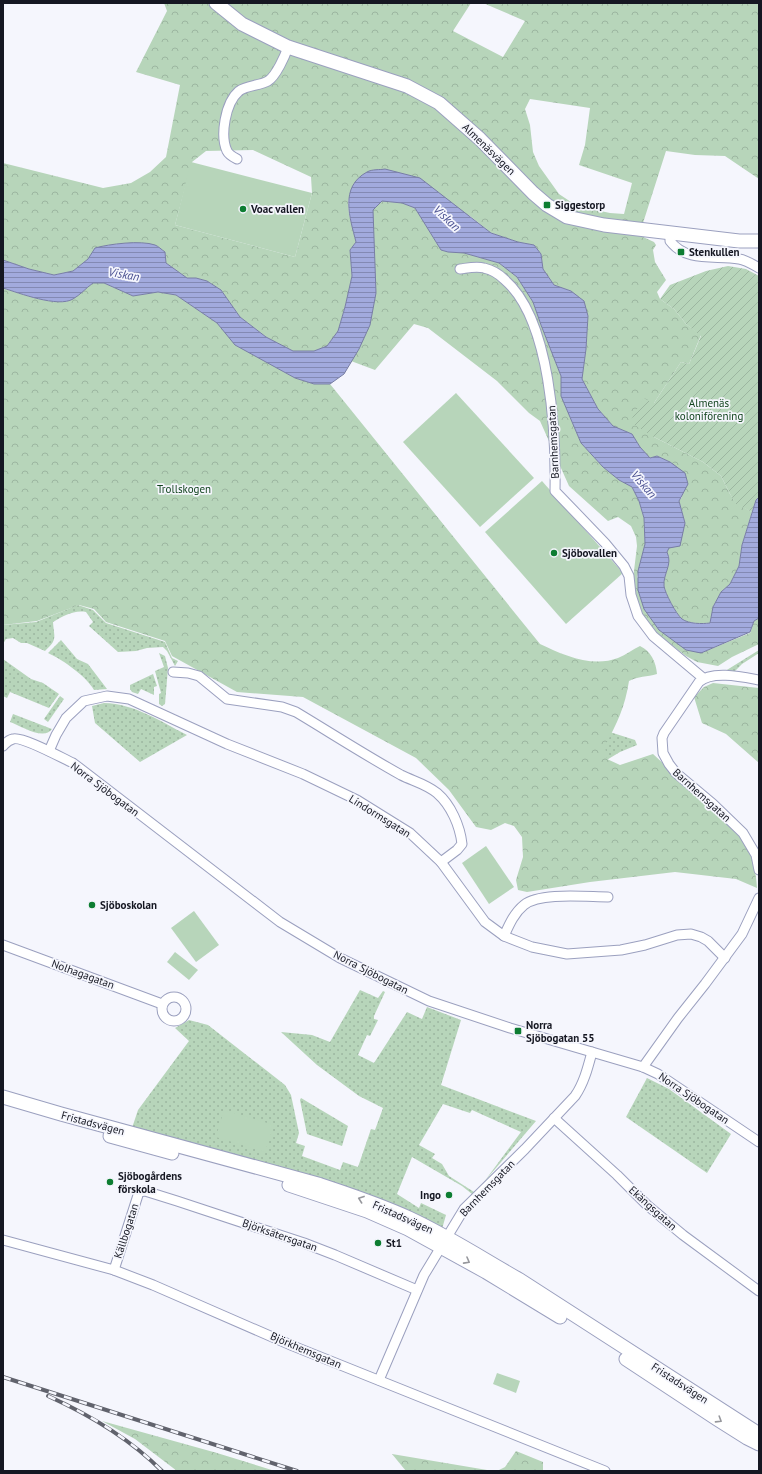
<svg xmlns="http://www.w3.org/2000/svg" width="762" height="1474" font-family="'PT Sans',sans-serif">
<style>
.grass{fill:url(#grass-dots)}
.forest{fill:url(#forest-crowns);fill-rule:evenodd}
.garden{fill:url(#garden-furrows)}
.pitch{fill:#b7d5ba}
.water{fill:url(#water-rules);stroke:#787ea5}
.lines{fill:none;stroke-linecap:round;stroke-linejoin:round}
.street-casing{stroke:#9ba0bf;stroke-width:11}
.secondary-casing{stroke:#9ba0bf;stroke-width:15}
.street{stroke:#fff;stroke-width:9}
.secondary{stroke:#fff;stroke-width:13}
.rail-casing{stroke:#61636d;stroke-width:4}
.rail{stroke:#f5f6fd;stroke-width:2.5;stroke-dasharray:8;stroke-linecap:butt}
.oneway{stroke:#96979c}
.poi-dot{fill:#0d7d32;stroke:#f5f6fd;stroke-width:1.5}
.labels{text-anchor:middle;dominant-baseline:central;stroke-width:3.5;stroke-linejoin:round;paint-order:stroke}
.street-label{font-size:11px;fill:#151722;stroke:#f5f6fd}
.poi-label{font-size:11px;font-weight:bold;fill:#151722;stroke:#f5f6fd;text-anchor:start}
.park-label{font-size:11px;fill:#13451f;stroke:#f5f6fd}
.water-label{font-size:12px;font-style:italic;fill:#4a5091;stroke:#f5f6fd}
</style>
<defs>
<pattern id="grass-dots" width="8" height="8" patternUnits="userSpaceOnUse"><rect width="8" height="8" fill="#b7d5ba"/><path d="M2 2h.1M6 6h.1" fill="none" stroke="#9cb6a0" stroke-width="1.8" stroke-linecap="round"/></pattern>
<pattern id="forest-crowns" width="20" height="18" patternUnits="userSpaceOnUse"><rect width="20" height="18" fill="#b7d5ba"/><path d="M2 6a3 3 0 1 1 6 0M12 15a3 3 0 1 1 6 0" fill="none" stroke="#9cb6a0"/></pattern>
<pattern id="garden-furrows" width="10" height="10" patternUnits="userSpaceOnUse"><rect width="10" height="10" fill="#b7d5ba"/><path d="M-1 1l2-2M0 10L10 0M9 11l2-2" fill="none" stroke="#9cb6a0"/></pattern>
<pattern id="water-rules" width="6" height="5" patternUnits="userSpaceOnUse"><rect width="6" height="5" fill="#a2aadd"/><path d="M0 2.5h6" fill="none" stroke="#8389b3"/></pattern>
</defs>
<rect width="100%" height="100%" fill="#f5f6fd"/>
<g class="grass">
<path d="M78 605 93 610 106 623 165 642 172 658 178 661 175 666 167 651 163 647 147 648 136 651 118 652 89 626 93 622 86 612C73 610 64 616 53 622 54 638 58 639 45 651L27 643H21L13 638 6 639 3 644V625L36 622Z"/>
<path d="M61 640 77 659 88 664 107 689 94 690C86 676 63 660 48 653Z"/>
<polygon points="759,650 759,653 742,664 733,673 722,673"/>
<polygon points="159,653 165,656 168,668 165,704 162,706 159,704 159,694 161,693 155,671 164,667"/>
<polygon points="3,659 31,679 43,683 59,694 49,708 10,692 7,698 3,696"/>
<polygon points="153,674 157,686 154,687 154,695 141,689 138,694 132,692 130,689 130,685"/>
<polygon points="60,696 64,699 48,722 44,719"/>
<path d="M104 703C135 704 160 721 187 735L140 762 95 723 92 706Z"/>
<path d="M13 714 52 729C44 741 21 726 10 722Z"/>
<polygon points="594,727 635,740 637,745 620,752 600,764"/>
<polygon points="360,990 378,998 383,991 385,992 374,1016 374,1019 378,1020 370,1036 367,1035 358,1055 374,1063 407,1012 422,1019 427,1007 461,1020 441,1085 536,1121 484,1182 521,1132 472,1110 470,1113 443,1104 419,1145 435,1154 432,1158 442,1164 449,1176 474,1192 472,1194 462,1186 412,1157 397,1194 419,1208 421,1203 446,1215 442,1229 132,1128 138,1110 189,1041 175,1028 189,1020 208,1025 285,1085 291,1095 299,1133 296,1143 305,1146 302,1156 340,1170 343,1162 358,1167 371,1129 375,1130 383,1108 359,1096 317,1065 281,1032 312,1035 330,1042"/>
<polygon points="647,1078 669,1089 731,1134 707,1173 626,1117"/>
<polygon points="301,1098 348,1126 342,1146 307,1134 300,1100"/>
</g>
<g class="forest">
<path d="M164 3H471L453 31 503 57 525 21 483 3H759V179L725 156 695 155 666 151 643 223 641 236 654 242 656 245 653 250 655 262 666 280 657 292 660 299 674 309 686 324 701 335 689 364 681 362 654 403V437L703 462 721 476 730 494 736 503 752 512 742 545 739 566 730 584 721 592 713 607 710 623C701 623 689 624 682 619 676 614 665 593 664 586 663 573 673 565 667 552L668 548 685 523 679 501 682 497 670 462 657 456 650 458 640 447 632 434 613 426 598 409 582 379 586 349 588 316 571 291 554 285 543 269 541 254 534 245 518 242 491 233 470 216 354 183 348 201 349 214 356 242 350 250 352 276 345 307 338 331 327 346 314 351H293L266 337 240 317 221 290 207 281 196 278H187L166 263 165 252C161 250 158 246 154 245 138 241 111 244 96 248L88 259 73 271 54 275 29 269 3 260V163L103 188 131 183 150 172 166 157 180 85 136 72 167 11ZM530 99 590 108 585 145 579 165 632 183 624 214 610 213 577 206 559 194 539 166 533 152 530 125 525 109ZM253 150 311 177 312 193 295 257 175 225 192 162 206 151Z"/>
<polygon points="382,201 402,203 415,208 441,250 448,252 464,253 499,263 517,277 533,302 541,325 561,376 561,396 581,443 603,467 619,480 632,487 639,501 644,518 645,544 637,577 701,653 750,633 754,621 759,618 759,644 732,657 718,666 697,662 686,656 673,646 663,641 648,622 641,612 634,588 633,579 637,546 636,537 631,526 618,517 608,521 569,486 540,421 529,413 497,381 428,328 414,324 375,370 351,361 359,349 373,241 373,210"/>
<path d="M93 283H104L133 296 158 292 176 295 217 323 236 345 295 378 314 384H330L540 644C563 655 592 668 618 658 626 655 633 649 640 646 651 651 656 662 657 674 647 677 638 676 629 681 625 707 617 723 605 746L607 759 620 765 653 754 745 839C752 855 756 871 757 888L736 879 675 872 590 882 527 892 518 890 516 880 523 857 522 837 514 826 505 823 491 830 476 827 449 790 416 758 303 697 237 692 172 656 165 641 106 622 94 609 79 605 37 621 3 625V288C19 293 58 308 73 299 80 295 86 288 93 283Z"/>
<polygon points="713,683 759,688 759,763 726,734 702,723 694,697 704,687"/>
<polygon points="102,1421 217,1453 275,1471 177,1471 135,1439"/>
<polygon points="516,1451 543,1462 543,1471 497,1471 505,1467"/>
<polygon points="392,1454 493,1471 406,1471"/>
</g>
<polygon class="garden" points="728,266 746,269 759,276 759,497 756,500 752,512 736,504 730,494 721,476 703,462 654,437 630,422 643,398 654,403 681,362 689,364 701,336 686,324 674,309 660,299 670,285 706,271"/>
<g class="pitch">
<polygon points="191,162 312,193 295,257 175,225"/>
<polygon points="456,393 534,478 480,527 403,442"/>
<polygon points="542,481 623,573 566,624 485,532"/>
<polygon points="486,846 514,887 489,904 462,863"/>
<polygon points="194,911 219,945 196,962 171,928"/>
<polygon points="175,952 198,970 189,980 167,962"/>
<polygon points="224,1110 274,1125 265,1152 216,1137"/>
<polygon points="497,1373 520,1381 516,1393 493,1384"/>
</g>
<path class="water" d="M385 169 420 178 491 233 518 242 534 245 541 254 543 269 554 285 571 291 584 301 588 316 586 349 582 379 598 409 613 426 632 434 640 447 650 458 657 456 670 462 685 473 688 484 679 501 685 523 680 546 669 548 667 552C673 565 663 573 664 586 665 593 676 614 682 619 689 624 702 624 710 623L713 607 721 592 730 584 739 566 742 545 756 500 759 497V618L754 621 750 632 701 653 686 650 659 630 644 609 638 590V571L645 544 644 518 639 501 632 487 619 480 603 467 581 443 561 396V376L541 325 533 302 517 277 499 263 464 253 448 252 441 250 415 208 402 203 382 201 373 210 376 293 370 325 359 349 344 374 330 384H314L295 378 235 345 217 323 176 295 158 292 133 296 104 283H93C86 288 80 295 73 299 58 308 19 293 3 288V260L29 269 54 275 73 271 88 259 95 248C109 244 141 240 155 245 158 246 162 250 165 252L166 263 187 278H196L207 281 221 290 240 317 266 337 293 351H314L327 346 338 331 345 307 352 276 350 250 356 242C350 218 339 187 367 172 372 169 380 170 385 169Z"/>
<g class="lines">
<defs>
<g id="street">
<path d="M237 159C233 157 229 155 227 151 220 136 225 103 239 91 247 85 259 86 268 81 276 76 285 56 288 47"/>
<path d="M670 233V241C687 263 715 255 739 259 746 260 752 264 759 268"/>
<path d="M460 269C468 268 476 266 484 268 493 270 499 274 505 280 551 320 556 434 555 491L605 543 624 566 629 576 631 595 638 616 653 636 703 678"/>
<path d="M173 672 188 673 199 676 227 699 282 707 296 712C331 733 365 755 401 775 413 781 426 784 437 793 451 805 460 826 462 844L457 850 441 862"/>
<path d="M759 680C743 677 712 670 699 682L664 733 662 738 663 753 669 764 676 773 713 804 743 833 756 855 759 870"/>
<path d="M3 746C6 743 8 740 13 739 22 736 62 758 73 763L280 922 340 958 429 1001 510 1028 643 1067 658 1074 759 1142"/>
<polyline points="49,751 56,735 66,718 84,701 107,696 129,699 227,744 303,774 357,800 410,833 441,862 485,922 504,936 532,947 567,954 621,950 645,945 677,935 691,934 701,937 708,941 725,958"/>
<path d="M504 936C509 925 514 913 524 905 540 892 587 897 608 897"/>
<polyline points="3,945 162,1004"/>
<circle cx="174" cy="1009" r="12"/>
<polyline points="643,1067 678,1018 705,984 742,934 759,898"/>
<polyline points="554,1118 617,1175 647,1205 683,1235 759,1291"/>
<polyline points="3,1240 114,1270 153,1285 293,1346 605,1471"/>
<polyline points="114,1270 139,1192 145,1191 177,1201 304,1243 335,1255 417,1290"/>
<path d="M379 1380 424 1275 464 1209 525 1149 575 1096C584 1083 588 1067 592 1052"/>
</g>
<g id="secondary">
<polyline points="216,3 242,24 288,47 407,86 439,103 480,139 533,193 547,205 567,217 604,225 739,241 759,241"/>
<path d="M3 1097 61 1114 318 1184C348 1194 379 1204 409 1218 448 1236 483 1259 520 1280L759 1434"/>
<polyline points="110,1136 172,1153"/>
<polyline points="289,1185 367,1211 408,1229 486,1272 560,1317"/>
<polyline points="626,1359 717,1419 747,1438 759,1444"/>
</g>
</defs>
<use href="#street" class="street-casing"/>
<use href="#secondary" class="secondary-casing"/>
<use href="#street" class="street"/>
<use href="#secondary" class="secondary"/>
<defs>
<g id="rail">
<polyline points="3,1377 297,1471"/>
<path d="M48 1396C90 1415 129 1438 162 1471"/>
</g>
</defs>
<use href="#rail" class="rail-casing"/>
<use href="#rail" class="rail"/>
</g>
<defs><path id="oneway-chevron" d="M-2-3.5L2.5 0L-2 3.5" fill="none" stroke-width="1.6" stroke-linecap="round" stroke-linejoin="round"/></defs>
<g class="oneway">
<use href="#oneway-chevron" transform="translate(361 1199) rotate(-160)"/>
<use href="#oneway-chevron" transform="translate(467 1261) rotate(29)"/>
<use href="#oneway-chevron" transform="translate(719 1420) rotate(32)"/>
</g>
<g class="poi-dot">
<rect x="543" y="201" width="8" height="8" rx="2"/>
<circle cx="243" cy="209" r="4"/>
<rect x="677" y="248" width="8" height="8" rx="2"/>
<circle cx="554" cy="553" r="4"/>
<circle cx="92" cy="905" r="4"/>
<rect x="514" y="1027" width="8" height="8" rx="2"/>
<circle cx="110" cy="1182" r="4"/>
<circle cx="449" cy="1195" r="4"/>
<circle cx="378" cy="1243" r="4"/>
</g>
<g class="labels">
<g class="street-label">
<text transform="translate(489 149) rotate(44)">Almenäsvägen</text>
<text transform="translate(553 442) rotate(-93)">Barnhemsgatan</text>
<text transform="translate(105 789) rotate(37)">Norra Sjöbogatan</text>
<text transform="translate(702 795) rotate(42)">Barnhemsgatan</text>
<text transform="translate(380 816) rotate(32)">Lindormsgatan</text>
<text transform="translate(371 972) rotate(27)">Norra Sjöbogatan</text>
<text transform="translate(83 974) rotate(20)">Nolhagagatan</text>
<text transform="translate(694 1098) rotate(34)">Norra Sjöbogatan</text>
<text transform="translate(93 1123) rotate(15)">Fristadsvägen</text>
<text transform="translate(487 1188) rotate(-46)">Barnhemsgatan</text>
<text transform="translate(653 1208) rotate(42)">Ekängsgatan</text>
<text transform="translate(403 1217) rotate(24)">Fristadsvägen</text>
<text transform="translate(126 1231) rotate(-72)">Källbogatan</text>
<text transform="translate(280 1235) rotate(19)">Björksätersgatan</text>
<text transform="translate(306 1350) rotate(23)">Björkhemsgatan</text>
<text transform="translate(680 1383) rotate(33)">Fristadsvägen</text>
</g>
<g class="poi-label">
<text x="555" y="205">Siggestorp</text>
<text x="251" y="209">Voac vallen</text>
<text x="689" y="252">Stenkullen</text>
<text x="562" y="553">Sjöbovallen</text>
<text x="100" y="905">Sjöboskolan</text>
<text x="526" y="1025">Norra<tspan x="526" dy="13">Sjöbogatan 55</tspan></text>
<text x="118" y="1176">Sjöbogårdens<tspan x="118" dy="13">förskola</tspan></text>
<text x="441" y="1195" text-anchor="end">Ingo</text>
<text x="386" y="1243">St1</text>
</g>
<g class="park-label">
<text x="709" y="403">Almenäs<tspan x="709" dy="13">koloniförening</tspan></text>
<text x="184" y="489">Trollskogen</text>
</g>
<g class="water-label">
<text transform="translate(447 218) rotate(43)">Viskan</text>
<text transform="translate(124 274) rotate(10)">Viskan</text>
<text transform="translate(644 484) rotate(49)">Viskan</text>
</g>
</g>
<rect width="762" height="1474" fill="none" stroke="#151722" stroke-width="8"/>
</svg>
